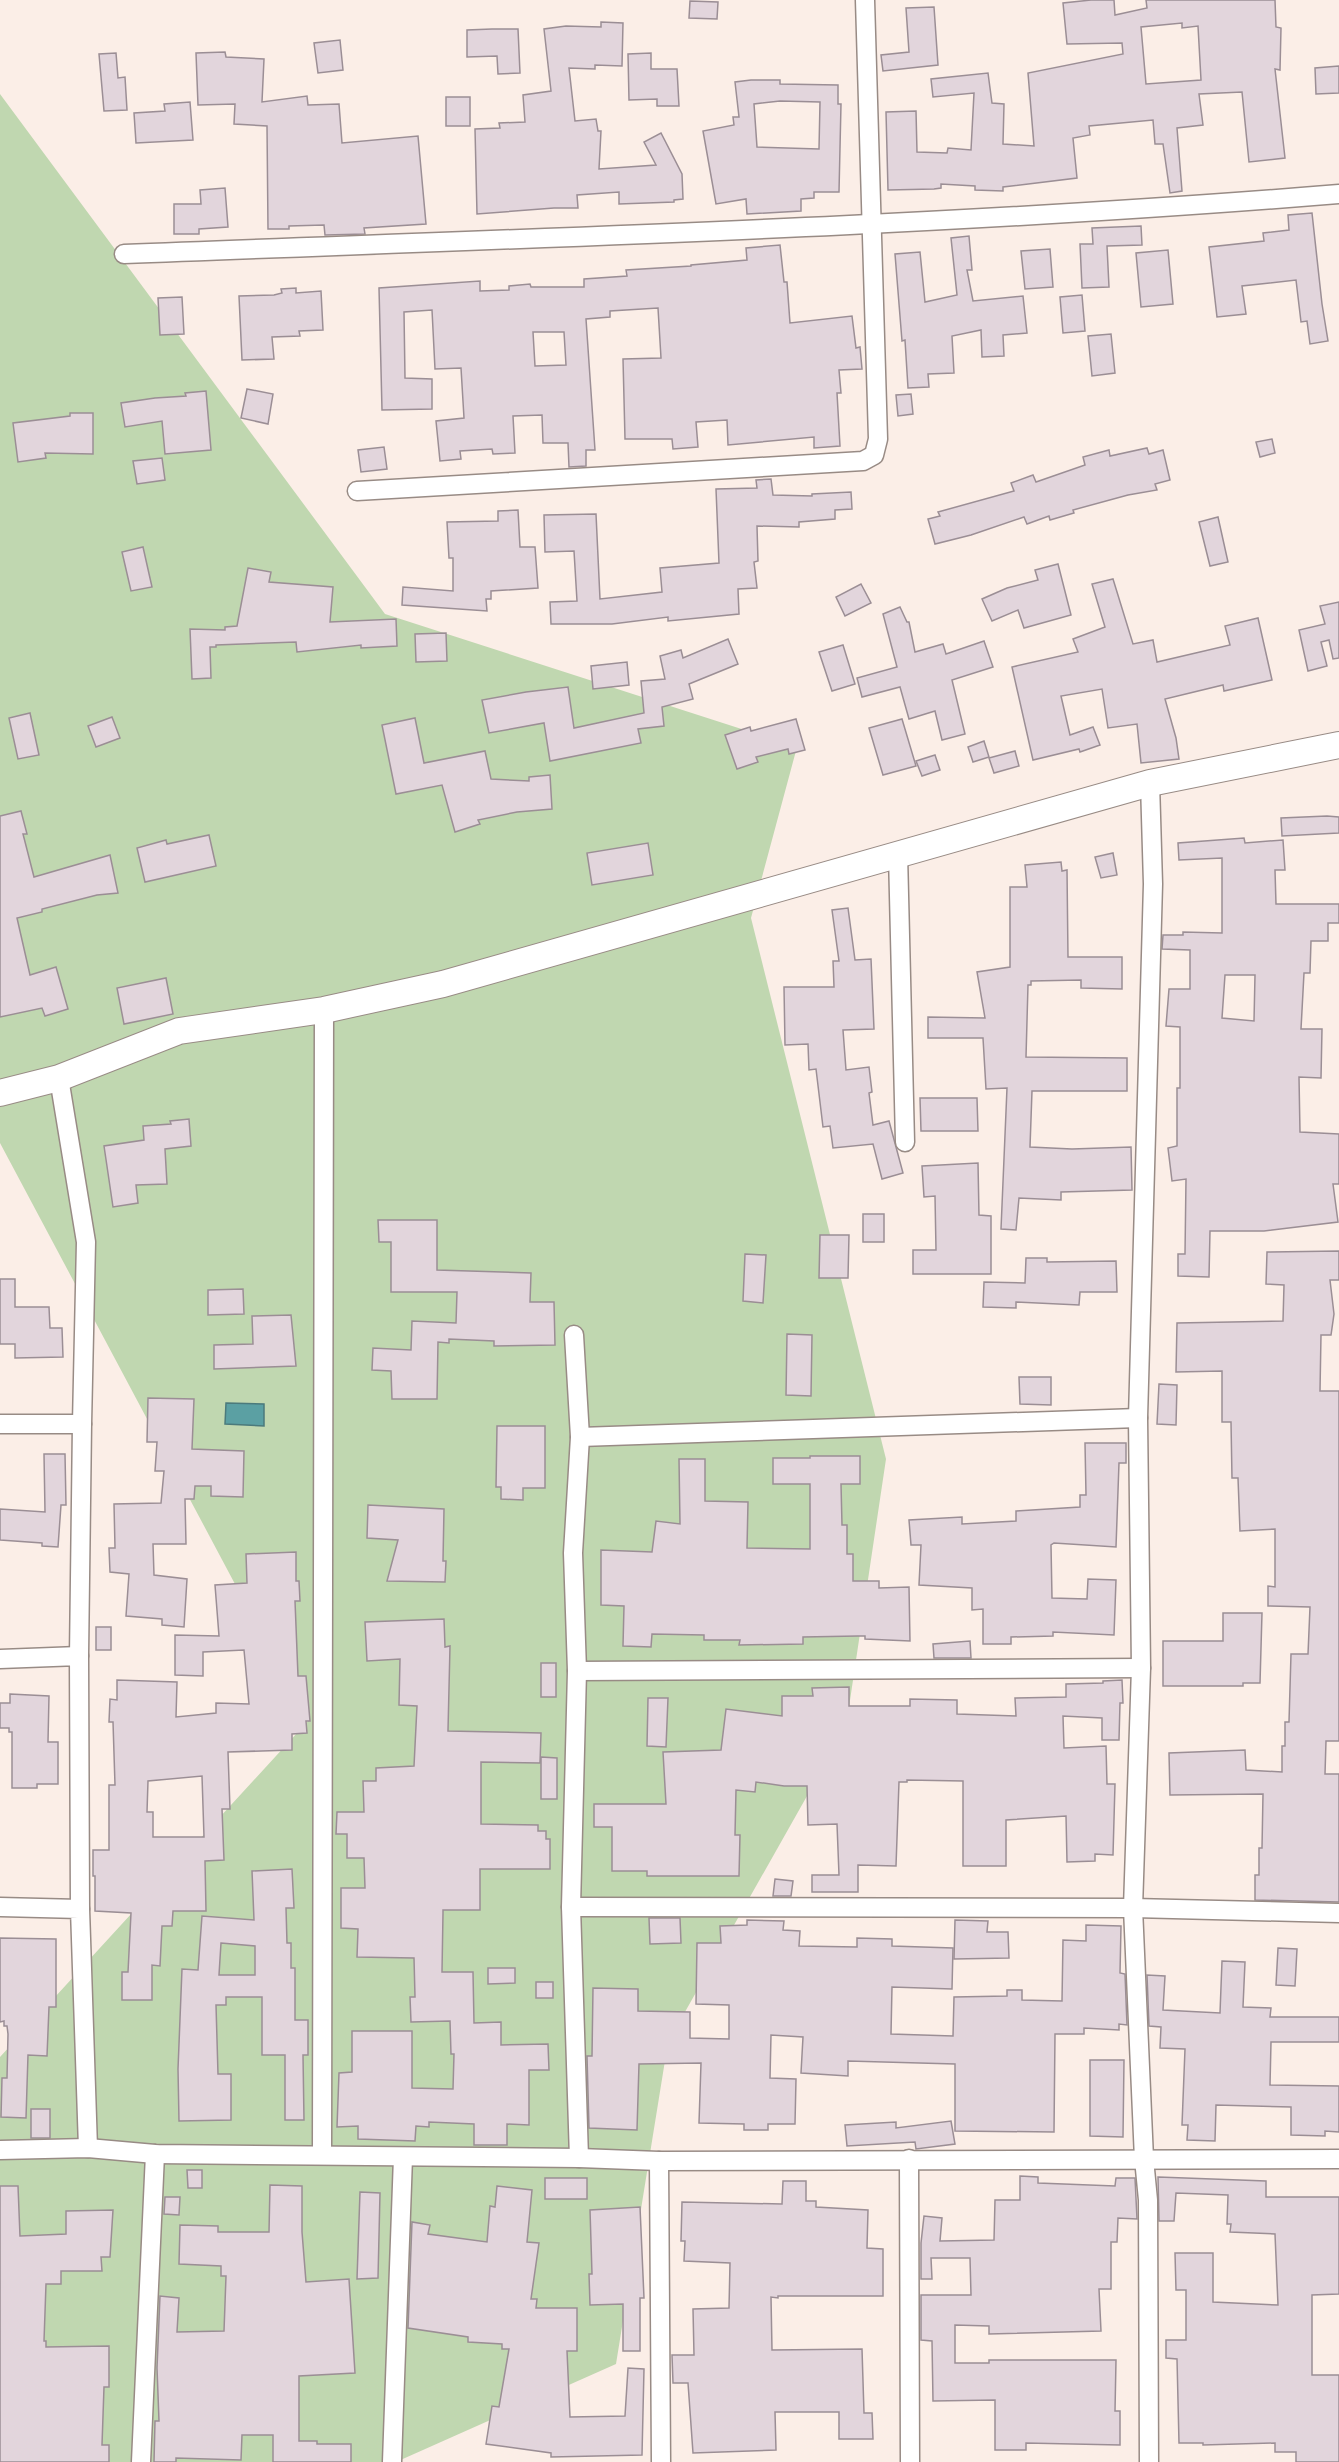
<svg xmlns="http://www.w3.org/2000/svg" width="1339" height="2462" font-family="Helvetica,sans-serif">
<style>
.green{fill:#c0d7b0}
.water{fill:#5ba0a3;stroke:#4b7a7c;stroke-width:1.5}
.building{fill:#e2d5dc;stroke:#9b8e95;stroke-width:1.5;fill-rule:evenodd}
.lines{fill:none;stroke-linecap:round;stroke-linejoin:round}
.street-casing{stroke:#988b85;stroke-width:21}
.secondary-casing{stroke:#988b85;stroke-width:28}
.street{stroke:#fff;stroke-width:18}
.secondary{stroke:#fff;stroke-width:26}
</style>
<rect width="100%" height="100%" fill="#fbeee7"/>
<polygon class="green" points="0,94 385,614 797,747 751,918 886,1459 846,1727 668,2042 616,2364 396,2462 0,2462 0,2057 308,1721 0,1143"/>
<polygon class="water" points="226,1403 264,1404 264,1426 225,1424"/>
<g class="building">
<path d="M1091 0H1114L1115 15 1147 8 1146 0H1275L1276 27 1281 28 1280 70 1275 69 1285 158 1249 162 1242 92 1199 94 1203 125 1177 128 1182 191 1170 193 1163 144H1155L1153 120 1089 126 1090 135 1073 138 1077 178 1003 187V191L975 190V186L941 184V188L934 189 888 190 886 112 916 111 917 152 947 153 948 148 971 150 974 93 933 97 931 79 988 73 992 103 1004 104 1003 144 1034 146 1028 73 1123 54 1122 43 1067 44 1063 3ZM1182 23V28L1198 26 1201 80 1146 84 1141 27Z"/>
<polygon points="690,1 718,2 717,19 689,18"/>
<polygon points="934,7 938,65 883,71 881,55 909,52 906,8"/>
<polygon points="601,22 623,23 622,66 595,65 595,69 569,68 575,121 596,119 598,131 601,131 599,169 656,165 644,142 661,133 682,174 683,199 674,200 674,202 619,204 619,192 577,195 578,208 554,208 477,214 475,129 500,128 499,123 525,122 523,95 551,91 544,29 566,26 601,27"/>
<polygon points="492,29 518,29 520,73 498,74 497,56 467,57 467,30"/>
<polygon points="340,40 343,70 318,73 314,43"/>
<polygon points="225,52 226,57 264,59 262,102 307,96 308,105 339,104 342,143 418,136 426,224 364,228 365,234 325,235 324,225 289,226 289,229 268,229 267,126 234,124 235,104 198,105 196,53"/>
<polygon points="116,53 118,78 125,77 127,110 104,111 99,54"/>
<polygon points="651,53 651,69 677,69 679,106 657,106 657,99 629,100 628,54"/>
<polygon points="1339,66 1339,93 1316,94 1315,68"/>
<path d="M751 80H780V84L838 85V104H841L839 192H814V198L801 199V211L747 214 746 199 716 204 703 131 734 125 733 117H739L735 82ZM780 101 820 102 819 149 757 147 754 104Z"/>
<rect x="446" y="97" width="24" height="29"/>
<polygon points="190,102 193,140 136,143 134,113 165,111 164,104"/>
<polygon points="225,188 228,227 199,229 199,234 174,234 174,204 201,204 200,190"/>
<polygon points="1312,213 1322,304 1328,341 1310,344 1307,321 1301,322 1296,280 1242,286 1246,314 1217,317 1209,247 1264,241 1263,233 1289,230 1288,215"/>
<polygon points="1141,226 1142,245 1107,246 1109,287 1082,288 1080,244 1093,244 1092,228"/>
<polygon points="969,236 972,270 967,270 973,301 1023,296 1027,333 1003,335 1004,356 982,357 981,330 952,336 954,373 928,374 929,387 908,388 905,340 902,341 895,254 920,252 925,302 957,295 951,238"/>
<path d="M780 245 784 282H787L790 323 852 316 856 348 860 347 862 369 839 370 841 393H837L840 446 814 448V437L728 445 727 420 696 422 698 447 673 449 672 439H625L623 359 661 358 658 308 610 311V317L586 319 595 450H586V466L569 467 568 443H543L542 415 513 416 515 453 493 454 492 449 460 451 461 459 440 461 436 421 464 418 461 368 435 369 432 310 404 312 405 378 432 379V409L382 410 379 288 480 281V291L509 290V286L530 284 531 287H584V279L627 276 626 270 691 266V265L747 260 746 248ZM533 332H564L566 365 535 366Z"/>
<polygon points="1050,249 1053,287 1025,289 1021,251"/>
<polygon points="1168,250 1173,304 1141,307 1136,253"/>
<polygon points="296,288 296,293 321,291 323,330 299,331 300,336 272,337 274,359 242,360 239,296 274,295 282,293 281,289"/>
<polygon points="1082,295 1085,331 1063,333 1060,297"/>
<polygon points="182,297 184,334 160,335 158,298"/>
<polygon points="1111,334 1115,373 1092,376 1088,336"/>
<polygon points="247,389 273,394 268,424 241,418"/>
<polygon points="206,391 211,450 165,454 162,421 125,427 121,403 155,398 186,396 185,393"/>
<polygon points="911,394 913,414 898,416 896,395"/>
<polygon points="70,413 93,413 93,454 45,453 46,458 18,462 13,423 70,416"/>
<polygon points="1272,439 1275,453 1260,457 1256,442"/>
<polygon points="384,447 387,469 361,472 358,450"/>
<polygon points="1147,448 1149,454 1163,450 1170,480 1155,484 1157,490 1128,495 1073,510 1074,513 1050,520 1049,516 1027,524 1024,517 971,535 935,544 928,519 940,516 938,512 1014,491 1011,483 1033,475 1036,482 1085,465 1083,457 1109,450 1110,456"/>
<polygon points="162,458 165,480 137,484 133,461"/>
<polygon points="771,479 773,495 812,496 812,494 851,492 852,509 835,510 835,519 799,522 799,527 757,526 758,561 754,562 757,588 738,589 739,614 668,621 668,617 612,624 551,624 550,602 577,601 574,551 545,552 544,515 596,514 600,599 662,592 660,568 719,563 716,489 757,488 756,480"/>
<polygon points="518,510 520,547 535,547 538,588 491,591 491,599 486,599 487,611 402,605 403,587 453,591 453,558 449,558 447,522 498,521 498,511"/>
<polygon points="1218,517 1228,562 1210,566 1199,522"/>
<polygon points="143,547 152,587 131,591 122,552"/>
<polygon points="1058,564 1071,615 1024,628 1018,610 992,621 982,599 1007,588 1038,580 1035,570"/>
<polygon points="248,568 271,572 269,582 333,587 330,622 396,619 397,646 361,648 361,645 297,652 296,642 216,645 216,647 210,647 211,678 192,679 190,629 225,630 225,627 237,626"/>
<polygon points="1113,579 1133,644 1153,640 1157,662 1230,645 1225,626 1258,618 1272,680 1224,691 1223,685 1165,699 1176,738 1179,759 1141,763 1137,724 1108,728 1102,689 1061,696 1070,735 1093,727 1100,745 1080,752 1079,749 1033,760 1012,667 1078,652 1073,639 1105,627 1092,584"/>
<polygon points="861,584 871,603 845,616 836,597"/>
<polygon points="1339,602 1339,658 1333,659 1329,640 1321,642 1327,666 1308,671 1299,630 1325,624 1320,606"/>
<polygon points="900,607 907,622 909,622 915,652 943,644 946,654 984,641 993,667 952,680 965,734 942,740 935,711 909,719 900,687 862,697 857,678 897,667 883,614"/>
<polygon points="446,633 447,661 416,662 415,634"/>
<polygon points="728,639 738,664 689,684 693,699 662,707 664,726 638,729 641,743 550,761 544,723 489,733 482,700 526,692 568,687 574,728 644,713 641,681 665,679 660,656 681,650 683,658"/>
<polygon points="843,645 855,684 832,691 819,652"/>
<polygon points="627,662 629,685 593,689 591,666"/>
<polygon points="30,713 39,755 18,759 9,718"/>
<polygon points="112,717 120,738 96,747 88,726"/>
<polygon points="415,718 424,763 485,751 491,779 529,781 529,777 550,775 552,809 517,812 478,820 480,824 455,832 442,785 396,794 382,725"/>
<polygon points="796,719 805,750 789,754 788,749 756,757 758,762 737,769 725,735 750,727 751,731"/>
<polygon points="902,719 916,766 883,775 869,728"/>
<polygon points="984,741 989,757 973,762 968,747"/>
<polygon points="1015,751 1019,766 994,773 989,758"/>
<polygon points="935,755 940,770 922,776 916,761"/>
<polygon points="21,811 27,834 23,834 34,877 110,855 118,893 97,895 42,909 42,912 17,918 30,975 56,967 68,1009 45,1016 42,1008 0,1017 0,816"/>
<polygon points="1327,816 1339,817 1339,833 1282,836 1281,818"/>
<polygon points="209,835 216,866 145,882 137,848 166,840 167,844"/>
<path d="M1244 838 1245 843 1283 840 1285 870H1275L1276 904H1339V923H1328V941H1311L1310 973H1304L1301 1029H1322L1321 1078 1299 1077 1300 1132 1339 1134V1184H1333L1338 1222 1264 1231H1210L1209 1277 1178 1276V1254H1185L1186 1179 1172 1181 1168 1148 1177 1146V1088H1180V1027L1166 1026 1169 989H1190V950L1162 949 1163 935H1183V932L1222 933V858L1179 860 1178 843ZM1225 975H1255L1254 1021 1222 1018Z"/>
<polygon points="648,843 653,875 592,885 587,853"/>
<polygon points="1113,853 1117,875 1101,878 1095,857"/>
<polygon points="1061,862 1062,871 1067,870 1068,957 1122,957 1122,989 1081,988 1081,980 1031,981 1031,985 1028,985 1026,1057 1127,1058 1127,1091 1032,1091 1030,1147 1072,1149 1131,1147 1132,1190 1061,1192 1061,1200 1019,1198 1016,1230 1001,1229 1007,1088 986,1089 983,1038 928,1038 928,1017 985,1018 977,972 1010,967 1010,887 1027,887 1025,865"/>
<polygon points="848,908 855,960 871,959 874,1029 843,1030 846,1070 869,1067 872,1092 869,1093 873,1125 889,1121 903,1173 882,1179 873,1144 833,1148 830,1126 823,1127 816,1069 809,1070 808,1044 785,1045 784,987 834,987 833,961 839,961 832,910"/>
<polygon points="166,978 173,1014 124,1024 117,988"/>
<polygon points="920,1098 977,1098 978,1131 921,1131"/>
<polygon points="189,1119 191,1146 165,1149 167,1184 136,1185 138,1203 113,1207 104,1146 144,1140 143,1126 171,1124 170,1121"/>
<polygon points="978,1163 979,1215 991,1216 991,1274 913,1274 913,1250 936,1250 935,1196 924,1197 922,1166"/>
<rect x="863" y="1214" width="21" height="28"/>
<polygon points="378,1220 437,1220 437,1270 531,1273 530,1302 554,1302 555,1345 494,1346 494,1341 449,1339 449,1343 438,1342 437,1399 392,1399 391,1371 372,1370 373,1348 411,1350 412,1321 456,1323 457,1292 391,1292 391,1242 379,1242"/>
<polygon points="820,1235 849,1235 848,1278 819,1278"/>
<polygon points="1339,1251 1339,1280 1330,1280 1334,1314 1331,1335 1321,1335 1320,1391 1339,1391 1339,1741 1326,1741 1325,1774 1339,1774 1339,1902 1255,1900 1255,1875 1259,1875 1259,1848 1262,1848 1263,1794 1170,1795 1169,1753 1245,1750 1246,1770 1282,1772 1282,1746 1285,1746 1285,1722 1289,1722 1291,1654 1308,1654 1310,1607 1268,1606 1268,1586 1275,1587 1275,1529 1240,1531 1238,1478 1232,1478 1231,1422 1222,1422 1222,1371 1176,1372 1177,1323 1283,1321 1284,1285 1266,1284 1267,1252"/>
<polygon points="745,1254 766,1255 763,1303 743,1301"/>
<polygon points="1026,1258 1047,1258 1047,1262 1116,1261 1117,1292 1080,1292 1079,1305 1016,1302 1016,1308 983,1307 984,1282 1025,1283"/>
<polygon points="0,1279 15,1279 15,1307 49,1307 50,1328 62,1328 63,1357 15,1358 15,1344 0,1344"/>
<polygon points="243,1289 244,1314 208,1315 208,1290"/>
<polygon points="291,1315 296,1366 214,1369 214,1345 253,1344 252,1316"/>
<polygon points="787,1334 812,1335 811,1396 786,1395"/>
<polygon points="1019,1377 1051,1377 1051,1405 1020,1404"/>
<polygon points="1159,1384 1177,1385 1176,1425 1157,1424"/>
<polygon points="148,1398 194,1399 192,1449 244,1451 243,1497 211,1496 211,1486 195,1486 194,1499 185,1499 186,1544 153,1544 154,1575 187,1579 184,1627 162,1625 162,1619 126,1616 129,1574 110,1572 109,1548 115,1548 114,1504 161,1503 164,1471 155,1471 157,1442 147,1442"/>
<polygon points="497,1426 545,1426 545,1488 523,1488 523,1500 501,1499 501,1487 496,1487"/>
<polygon points="1085,1443 1126,1443 1126,1463 1119,1463 1116,1547 1054,1543 1051,1545 1052,1598 1087,1599 1088,1579 1116,1580 1114,1635 1053,1632 1053,1636 1011,1637 1011,1644 983,1644 983,1609 972,1610 972,1588 919,1585 921,1545 911,1545 909,1520 962,1517 962,1524 1016,1521 1016,1511 1080,1507 1080,1495 1086,1495"/>
<polygon points="44,1454 65,1454 66,1505 61,1505 58,1547 42,1546 42,1543 0,1540 0,1509 45,1512"/>
<polygon points="810,1456 860,1456 860,1484 841,1484 842,1525 847,1525 847,1554 853,1554 853,1581 879,1581 879,1588 909,1587 910,1641 865,1639 865,1636 858,1636 803,1637 803,1644 739,1645 740,1640 704,1640 704,1635 652,1634 651,1647 623,1646 624,1606 601,1605 601,1550 652,1552 656,1521 680,1524 679,1459 705,1459 705,1501 748,1502 747,1548 810,1549 810,1484 773,1484 773,1458 810,1458"/>
<polygon points="368,1505 444,1509 443,1561 446,1561 445,1582 387,1581 398,1540 367,1538"/>
<path d="M296 1552V1581H299L300 1601H295L298 1676H306L310 1721H306L307 1733 292 1734V1750L228 1752 230 1809H222L224 1860 205 1861 206 1911H173L172 1926H162L160 1966 152 1965V2000H122V1972H128L131 1913 95 1911V1876H93V1850H109V1785H115L113 1722H109L110 1699 117 1700V1680L177 1682 176 1717 216 1713V1703L249 1704 244 1650 203 1652V1676L175 1675V1635L219 1636 215 1585 247 1583 246 1554ZM202 1776 204 1837H153V1812H147L148 1781Z"/>
<polygon points="1223,1613 1262,1613 1260,1683 1243,1683 1243,1686 1163,1686 1163,1641 1223,1641"/>
<polygon points="444,1619 445,1647 450,1646 448,1731 541,1733 540,1763 481,1762 481,1824 538,1825 538,1831 546,1831 546,1839 550,1839 550,1869 480,1869 480,1910 443,1910 443,1913 442,1972 473,1972 474,2023 501,2022 501,2045 548,2044 549,2070 529,2070 529,2125 507,2124 507,2145 474,2145 474,2124 429,2122 429,2127 416,2126 415,2141 358,2139 358,2126 337,2127 339,2073 352,2072 352,2031 412,2031 412,2088 453,2089 454,2054 451,2054 450,2021 411,2022 410,1997 415,1997 414,1958 357,1957 358,1929 341,1928 341,1888 365,1888 364,1858 347,1858 347,1834 336,1834 337,1812 364,1812 363,1781 376,1781 376,1768 414,1766 417,1706 399,1705 400,1659 367,1661 365,1622"/>
<rect x="96" y="1627" width="15" height="23"/>
<polygon points="970,1641 971,1658 934,1658 933,1644"/>
<rect x="541" y="1663" width="15" height="34"/>
<polygon points="1122,1680 1123,1703 1120,1703 1119,1740 1102,1740 1102,1718 1063,1716 1064,1748 1106,1746 1107,1784 1115,1784 1113,1855 1095,1854 1095,1861 1067,1862 1066,1816 1006,1820 1006,1866 963,1866 963,1781 907,1780 907,1782 899,1782 896,1866 858,1865 858,1892 812,1892 812,1875 839,1875 837,1824 808,1825 807,1786 784,1786 756,1782 755,1792 736,1790 735,1835 740,1835 739,1876 647,1876 647,1871 612,1871 612,1827 594,1827 594,1804 666,1804 663,1752 721,1750 726,1709 782,1716 782,1696 813,1696 812,1688 849,1687 849,1706 910,1706 910,1699 957,1700 957,1714 1016,1716 1015,1698 1066,1697 1066,1684 1103,1683 1103,1681"/>
<polygon points="10,1694 49,1696 48,1742 58,1742 58,1784 37,1784 37,1788 12,1788 12,1732 9,1732 9,1728 0,1728 0,1703 10,1703"/>
<polygon points="648,1698 668,1698 666,1747 647,1746"/>
<polygon points="541,1757 557,1758 557,1799 541,1799"/>
<path d="M292 1869 294 1908H286L287 1943H291V1968H295V2020H308V2055H303L304 2120H285V2055H262V1997H226V2005H216L218 2074H231V2120L179 2121 178 2069 182 1969 198 1970 202 1916 254 1920 252 1871ZM221 1943 255 1946V1975H219Z"/>
<polygon points="775,1879 793,1881 791,1896 773,1896"/>
<polygon points="649,1918 680,1918 681,1943 650,1944"/>
<polygon points="747,1920 784,1921 783,1930 800,1931 799,1946 857,1947 857,1938 892,1939 892,1946 953,1948 952,1989 892,1987 891,2034 953,2036 954,1997 1007,1996 1007,1990 1022,1990 1022,2000 1062,2001 1063,1940 1086,1941 1086,1925 1121,1926 1120,1973 1125,1974 1127,2025 1119,2024 1119,2030 1084,2028 1084,2034 1055,2034 1054,2132 955,2131 955,2064 848,2061 848,2076 801,2073 803,2037 771,2035 770,2078 796,2079 795,2124 768,2124 768,2130 744,2130 744,2124 699,2123 701,2063 639,2064 637,2130 589,2128 587,2056 592,2056 593,1988 638,1989 638,2011 690,2012 690,2038 729,2039 729,2005 696,2004 697,1943 721,1943 720,1926 747,1925"/>
<polygon points="955,1920 988,1921 987,1932 1008,1932 1009,1958 954,1959"/>
<polygon points="0,1938 56,1939 56,2007 49,2007 47,2056 28,2055 26,2118 1,2117 2,2078 7,2078 8,2034 7,2026 4,2026 4,2021 0,2022"/>
<polygon points="1278,1948 1297,1949 1295,1986 1276,1985"/>
<polygon points="1222,1961 1245,1962 1243,2007 1271,2008 1270,2017 1339,2017 1339,2042 1271,2042 1270,2085 1339,2086 1339,2132 1325,2131 1325,2136 1291,2135 1291,2107 1216,2105 1215,2141 1187,2140 1188,2125 1182,2125 1185,2049 1160,2048 1161,2027 1149,2026 1147,1975 1165,1976 1163,2010 1220,2013"/>
<polygon points="488,1968 515,1968 515,1983 488,1984"/>
<rect x="536" y="1982" width="17" height="16"/>
<polygon points="1090,2060 1124,2060 1123,2137 1090,2136"/>
<rect x="31" y="2109" width="19" height="29"/>
<polygon points="951,2121 955,2144 916,2149 915,2142 847,2146 845,2125 896,2122 896,2128"/>
<polygon points="187,2170 202,2170 202,2188 188,2188"/>
<polygon points="1020,2176 1038,2177 1038,2183 1115,2186 1116,2178 1135,2178 1137,2219 1118,2218 1117,2242 1111,2242 1111,2289 1099,2289 1101,2331 989,2334 989,2326 955,2325 955,2363 989,2363 989,2360 1116,2360 1115,2411 1120,2411 1120,2445 1026,2443 1026,2450 995,2450 995,2400 933,2401 932,2341 921,2340 921,2295 971,2295 970,2258 931,2258 932,2279 921,2279 921,2243 924,2216 942,2218 940,2241 994,2240 995,2200 1020,2200"/>
<polygon points="1158,2177 1266,2181 1266,2197 1339,2197 1339,2294 1312,2295 1312,2375 1339,2375 1339,2462 1296,2462 1296,2452 1275,2452 1275,2443 1203,2445 1203,2443 1179,2443 1177,2359 1166,2358 1166,2340 1186,2340 1186,2290 1176,2290 1175,2253 1213,2253 1213,2302 1278,2305 1275,2234 1230,2232 1231,2224 1227,2224 1228,2195 1176,2193 1174,2221 1159,2221"/>
<rect x="545" y="2178" width="42" height="21"/>
<polygon points="783,2181 806,2181 806,2201 816,2201 816,2207 868,2210 867,2248 883,2249 883,2296 778,2296 778,2298 771,2297 772,2350 862,2349 864,2413 872,2413 873,2439 839,2439 839,2412 775,2412 776,2450 693,2453 688,2383 673,2383 672,2355 694,2355 693,2309 729,2308 730,2263 684,2261 685,2241 681,2241 682,2202 782,2204"/>
<polygon points="270,2185 302,2186 302,2232 306,2282 349,2279 355,2373 299,2376 299,2441 317,2441 317,2444 351,2444 351,2462 273,2462 273,2435 242,2435 241,2460 176,2458 176,2462 154,2462 155,2421 159,2421 157,2368 160,2296 179,2298 177,2332 224,2331 226,2276 221,2276 221,2266 179,2264 180,2225 218,2226 218,2232 269,2232"/>
<polygon points="0,2186 18,2186 20,2236 66,2234 66,2211 113,2210 110,2257 101,2257 102,2271 61,2271 61,2284 46,2284 44,2341 46,2341 46,2347 109,2346 109,2387 104,2387 102,2445 109,2445 109,2462 0,2462"/>
<polygon points="497,2186 532,2190 527,2242 539,2243 531,2299 537,2299 536,2308 577,2308 577,2351 567,2351 570,2417 625,2416 628,2368 644,2369 642,2455 551,2457 551,2453 486,2444 492,2406 499,2407 509,2349 502,2349 502,2344 468,2342 468,2337 408,2328 412,2222 430,2225 428,2234 487,2242 490,2206 495,2207"/>
<polygon points="360,2192 380,2193 378,2278 357,2279"/>
<polygon points="165,2197 180,2197 179,2215 164,2214"/>
<polygon points="640,2207 644,2298 640,2298 640,2351 623,2351 623,2304 590,2305 589,2274 592,2274 590,2210"/>
</g>
<g class="lines">
<defs>
<g id="street">
<path d="M124 254C529 238 935 227 1339 194"/>
<polyline points="357,491 863,461 874,455 878,439 865,0"/>
<polyline points="898,854 905,1142"/>
<polyline points="59,1078 86,1242 82,1424"/>
<polyline points="574,1335 580,1437 573,1553 577,1671 571,1907 579,2158"/>
<polyline points="0,1424 82,1424 79,1656"/>
<polyline points="580,1437 1138,1418"/>
<polyline points="0,1659 79,1656 80,1909"/>
<polyline points="577,1671 1141,1668"/>
<polyline points="0,1907 80,1909 88,2148"/>
<polyline points="571,1907 1133,1908 1339,1913"/>
<polyline points="0,2150 88,2148 155,2154 579,2158 659,2161 1339,2159"/>
<polyline points="322,2155 324,1010"/>
<polyline points="909,2159 910,2462"/>
<polyline points="659,2161 661,2462"/>
<polyline points="141,2462 155,2154"/>
<polyline points="392,2462 403,2157"/>
<polyline points="1149,2462 1148,2200 1144,2159 1133,1908 1141,1668 1138,1418 1153,884 1150,783"/>
</g>
<polyline id="secondary" points="0,1093 59,1078 179,1031 324,1010 443,984 1150,783 1339,745"/>
</defs>
<use href="#street" class="street-casing"/>
<use href="#secondary" class="secondary-casing"/>
<use href="#street" class="street"/>
<use href="#secondary" class="secondary"/>
</g>
</svg>
